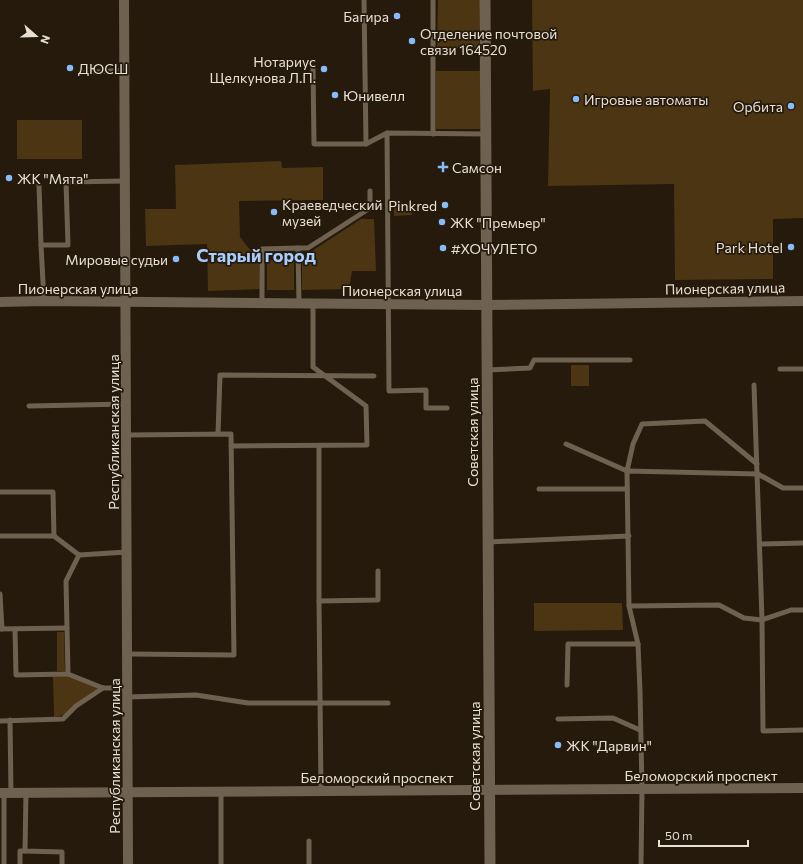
<svg xmlns="http://www.w3.org/2000/svg" width="803" height="864" font-family="Commissioner,sans-serif">
<style>
.green{fill:#4b3513}
.lines{fill:none;stroke-linecap:round;stroke-linejoin:round}
.service{stroke:#6e614f;stroke-width:5}
.minor{stroke:#6e614f;stroke-width:10}
.tertiary{stroke:#6e614f;stroke-width:11}
.poi-dot{fill:#88bafc;stroke:#251a0b;stroke-width:1.5}
.labels{text-anchor:middle;dominant-baseline:central;stroke-width:3.5;stroke-linejoin:round;paint-order:stroke}
.poi-label{font-size:14px;fill:#e7e0d6;stroke:#251a0b;text-anchor:start}
.street-label{font-size:14px;fill:#e7e0d6;stroke:#251a0b}
.district-label{font-size:18px;font-weight:bold;fill:#a8cdfe;stroke:#251a0b}
</style>
<rect width="100%" height="100%" fill="#251a0b"/>
<g class="green">
<polygon points="438,0 480,0 479,48 437,48"/>
<polygon points="532,0 803,0 803,218 773,219 773,279 675,280 674,184 548,186 550,89 533,91"/>
<rect x="436" y="71" width="44" height="58"/>
<rect x="17" y="120" width="65" height="39"/>
<polygon points="281,161 282,168 323,167 323,200 239,201 240,237 259,261 260,289 208,291 207,244 146,246 145,209 176,209 175,165"/>
<polygon points="412,206 412,215 394,216 394,207"/>
<polygon points="361,219 374,219 376,271 352,271 349,289 302,290 302,261 312,251"/>
<rect x="267" y="260" width="27" height="30"/>
<rect x="571" y="365" width="18" height="21"/>
<polygon points="534,603 622,603 623,630 534,631"/>
<polygon points="57,632 64,632 65,671 57,671"/>
<polygon points="53,676 68,676 100,689 64,715 54,717"/>
</g>
<g class="lines">
<g class="service">
<polyline points="364,0 366,144 387,133 486,134"/>
<polyline points="313,67 314,144 366,144"/>
<polyline points="80,73 125,70"/>
<polyline points="387,133 389,391 426,390 426,408 447,408"/>
<polyline points="433,134 433,0"/>
<polyline points="39,185 41,245"/>
<polyline points="298,248 308,248 370,208 370,191"/>
<polyline points="44,301 41,245 68,245 66,182 125,181"/>
<polyline points="262,303 262,249 298,248 299,303"/>
<polyline points="780,369 803,369"/>
<polyline points="487,370 530,368 534,360 630,360"/>
<polyline points="754,385 762,620 763,731 803,730"/>
<polyline points="29,406 127,404"/>
<polyline points="218,434 220,375 374,376"/>
<polyline points="127,435 231,434 234,655 128,654"/>
<polyline points="566,444 627,471 633,444 642,424 705,421 757,464"/>
<polyline points="231,446 367,445 366,406 313,367 313,304"/>
<polyline points="319,446 319,601"/>
<polyline points="539,489 627,489"/>
<polyline points="0,492 53,492 54,536"/>
<polyline points="0,536 54,536 79,555 66,581 68,674 103,688 127,688"/>
<polyline points="488,542 629,536"/>
<polyline points="760,544 803,543"/>
<polyline points="79,555 127,552"/>
<polyline points="0,594 2,629"/>
<polyline points="629,606 719,605 744,618 762,620 791,610 803,610"/>
<polyline points="0,629 67,628"/>
<polyline points="15,629 16,675 68,674"/>
<polyline points="567,685 568,644 638,644"/>
<polyline points="128,697 196,695 248,703 388,703"/>
<polyline points="558,719 613,718 640,730"/>
<polyline points="10,720 11,792"/>
<polyline points="0,721 63,719 76,706 103,688"/>
<polyline points="321,791 319,601 378,600 378,571"/>
<polyline points="26,792 25,851 62,852 62,864"/>
<polyline points="4,864 4,793"/>
<polyline points="20,864 20,851 25,851"/>
<polyline points="221,864 221,791"/>
<polyline points="309,864 309,841"/>
<polyline points="641,864 642,789 640,691 638,644 629,606 627,471 758,474 783,488 803,488"/>
</g>
<g class="minor">
<polyline points="124,0 128,864"/>
<polyline points="0,302 44,301 486,305 803,301"/>
<polyline points="0,793 803,788"/>
</g>
<polyline class="tertiary" points="485,0 490,864"/>
</g>
<g class="poi-dot">
<circle cx="397" cy="16" r="4"/>
<circle cx="412" cy="41" r="4"/>
<circle cx="70" cy="68" r="4"/>
<circle cx="324" cy="69" r="4"/>
<circle cx="335" cy="95" r="4"/>
<circle cx="576" cy="99" r="4"/>
<circle cx="791" cy="106" r="4"/>
<path d="M441 161h4v4h4v4h-4v4h-4v-4h-4v-4h4z"/>
<circle cx="9" cy="178" r="4"/>
<circle cx="445" cy="205" r="4"/>
<circle cx="274" cy="212" r="4"/>
<circle cx="442" cy="222" r="4"/>
<circle cx="791" cy="247" r="4"/>
<circle cx="443" cy="248" r="4"/>
<circle cx="176" cy="259" r="4"/>
<circle cx="558" cy="745" r="4"/>
</g>
<g class="labels">
<g class="poi-label">
<text x="389" y="16" text-anchor="end">Багира</text>
<text x="420" y="33">Отделение почтовой<tspan x="420" dy="16">связи 164520</tspan></text>
<text x="316" y="61" text-anchor="end">Нотариус<tspan x="316" dy="16">Щелкунова Л.П.</tspan></text>
<text x="78" y="68">ДЮСШ</text>
<text x="343" y="95">Юнивелл</text>
<text x="584" y="99">Игровые автоматы</text>
<text x="783" y="106" text-anchor="end">Орбита</text>
<text x="452" y="167">Самсон</text>
<text x="17" y="178">ЖК "Мята"</text>
<text x="282" y="204">Краеведческий<tspan x="282" dy="16">музей</tspan></text>
<text x="437" y="205" text-anchor="end">Pinkred</text>
<text x="450" y="222">ЖК "Премьер"</text>
<text x="783" y="247" text-anchor="end">Park Hotel</text>
<text x="451" y="248">#ХОЧУЛЕТО</text>
<text x="168" y="259" text-anchor="end">Мировые судьи</text>
<text x="566" y="745">ЖК "Дарвин"</text>
</g>
<g class="street-label">
<text x="78" y="288">Пионерская улица</text>
<text transform="translate(725 288) rotate(-1)">Пионерская улица</text>
<text x="402" y="290">Пионерская улица</text>
<text transform="translate(113 432) rotate(-90)">Республиканская улица</text>
<text transform="translate(472 432) rotate(-90)">Советская улица</text>
<text transform="translate(114 756) rotate(-90)">Республиканская улица</text>
<text transform="translate(474 756) rotate(-90)">Советская улица</text>
<text x="701" y="775">Беломорский проспект</text>
<text x="377" y="777">Беломорский проспект</text>
</g>
<g class="district-label">
<text x="256" y="255">Старый город</text>
</g>
</g>
<g transform="translate(36 36) rotate(110)" stroke="#251a0b" stroke-width="3" paint-order="stroke">
<path d="M0-3L7 15L0 10L-7 15Z" fill="#e7e0d6"/>
<text y="-6" font-size="11" font-weight="bold" text-anchor="middle" fill="#e7e0d6">N</text>
</g>
<path d="M659 840v6h89v-6" fill="none" stroke="#e7e0d6" stroke-width="2"/>
<text x="665" y="840" font-size="12" fill="#e7e0d6" stroke="#251a0b" stroke-width="3" paint-order="stroke">50 m</text>
</svg>
